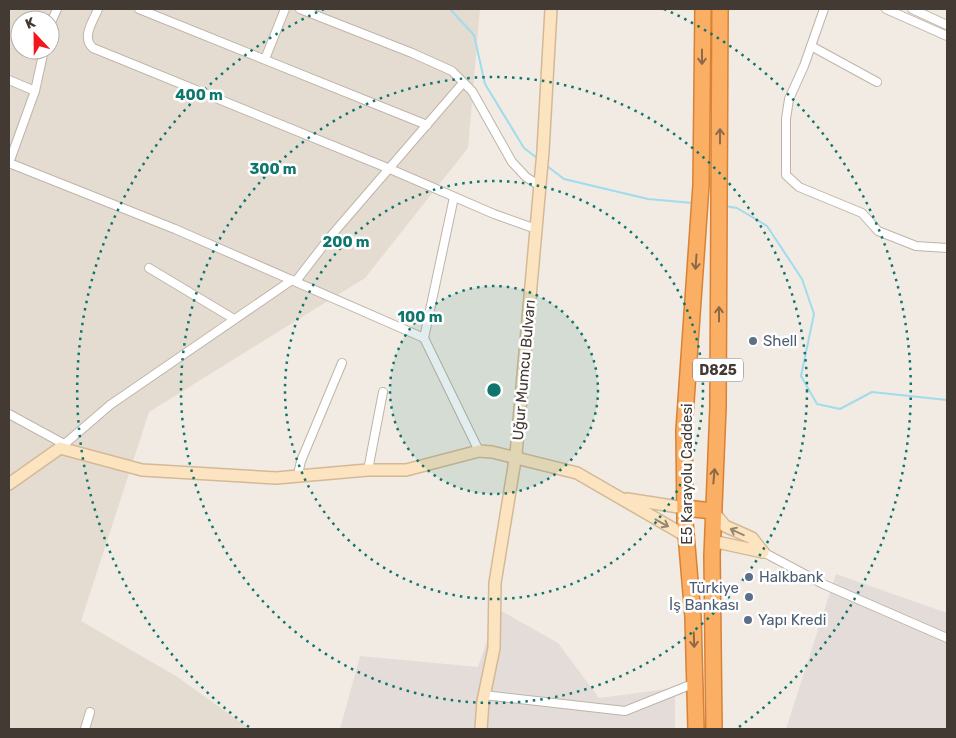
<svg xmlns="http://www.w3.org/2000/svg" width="956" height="738" font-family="Rubik,sans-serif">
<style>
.residential{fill:#e5dcd1;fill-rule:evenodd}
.industrial{fill:#e3dcd8}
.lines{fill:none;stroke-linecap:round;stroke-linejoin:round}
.stream{stroke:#a0dbee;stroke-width:2}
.street-casing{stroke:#bfb4a9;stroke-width:10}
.secondary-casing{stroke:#d4b996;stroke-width:14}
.highway-casing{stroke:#d98135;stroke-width:18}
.street{stroke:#fff;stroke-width:8}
.secondary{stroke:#fde4c1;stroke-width:11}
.highway{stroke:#faaf65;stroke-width:15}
.oneway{stroke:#8c6948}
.oneway2{stroke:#978673}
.ring{fill:none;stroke:#0f766e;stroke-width:2.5;stroke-dasharray:2.5 5}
.service-dot{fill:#5c6f8a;stroke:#fff;stroke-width:2}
.labels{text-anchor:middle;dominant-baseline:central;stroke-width:5;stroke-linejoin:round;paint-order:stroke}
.shield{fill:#fff;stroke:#7b7571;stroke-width:1}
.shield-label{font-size:14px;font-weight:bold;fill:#433a34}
.service-label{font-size:15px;fill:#4e5e75;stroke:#fff;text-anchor:start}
.street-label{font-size:15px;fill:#433a34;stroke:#fff}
.centre{fill:#0f766e;stroke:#fff;stroke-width:2.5}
.ring-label{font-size:15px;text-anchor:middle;font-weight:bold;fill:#0f766e;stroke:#fff;stroke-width:5;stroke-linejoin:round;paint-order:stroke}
</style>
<rect width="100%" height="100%" fill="#f1ebe3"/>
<path class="residential" d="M9 9H480L468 148 365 278 149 412 81 621 176 676 250 729H9ZM20 20H50V50H20Z"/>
<g class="industrial">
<polygon points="836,574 947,613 947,729 786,729"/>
<polygon points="498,609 558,643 599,698 675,688 675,729 340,729 360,656 478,667"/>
</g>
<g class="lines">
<g class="stream">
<polyline points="450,9 474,35 485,84 524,148 537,158"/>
<polyline points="547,166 564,179 648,199 693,203"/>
<polyline points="725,206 737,208 767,226 802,279 814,314 801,376 817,404 840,409 872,392 947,400"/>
</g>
<defs>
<g id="street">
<path d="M98 9C93 22 81 37 93 48L390 169 494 214 536 229"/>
<polyline points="139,9 427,125"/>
<polyline points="300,9 412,53 452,71 472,91 512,162 526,177 540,186"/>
<polyline points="824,9 804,66 789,99 786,119 786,175 799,187 862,213 878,231 916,246 947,248"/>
<polyline points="886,9 947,36"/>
<polyline points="912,9 947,25"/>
<polyline points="50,25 57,9"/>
<polyline points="811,46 877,82"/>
<polyline points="265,59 285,9"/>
<polyline points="9,80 35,91"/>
<polyline points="9,163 175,229 424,338 479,451"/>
<polyline points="9,163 35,91 44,50"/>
<polyline points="149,268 234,319"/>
<polyline points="296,281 330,237 462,84"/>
<polyline points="424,338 454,197"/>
<polyline points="9,414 64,444"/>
<polyline points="60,448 110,405 292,280"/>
<polyline points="368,470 383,392"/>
<polyline points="300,477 299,470 301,461 342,363"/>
<polyline points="763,552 823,584 947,638"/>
<polyline points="484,695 625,711 695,683"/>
<polyline points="85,729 90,712"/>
</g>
<g id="secondary">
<polyline points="9,484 60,448 142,470 276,478 368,470 406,470 479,451 492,452 577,473 686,536"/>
<polyline points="627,499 685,508"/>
<polyline points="713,511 725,526 752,538 763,552"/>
<polyline points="712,541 763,552"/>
<polyline points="481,729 483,701 494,648 495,583 516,454 543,151 551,9"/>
</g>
<g id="highway">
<polyline points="685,508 713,511"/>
<polyline points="696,729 693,617 685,522 684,430 701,185 703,9"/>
<polyline points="714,729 712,556 718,407 720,9"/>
</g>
</defs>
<use href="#street" class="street-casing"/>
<use href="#secondary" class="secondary-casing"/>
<use href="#highway" class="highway-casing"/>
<use href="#street" class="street"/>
<use href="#secondary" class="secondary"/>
<use href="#highway" class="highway"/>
</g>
<defs><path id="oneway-shaft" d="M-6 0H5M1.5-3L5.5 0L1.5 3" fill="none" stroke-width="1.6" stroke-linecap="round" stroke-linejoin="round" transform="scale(1.25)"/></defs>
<g class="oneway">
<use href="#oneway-shaft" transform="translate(702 57) rotate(90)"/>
<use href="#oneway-shaft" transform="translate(720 136) rotate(-90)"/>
<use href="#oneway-shaft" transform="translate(696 262) rotate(94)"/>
<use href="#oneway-shaft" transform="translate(719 314) rotate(-90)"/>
<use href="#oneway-shaft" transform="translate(714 476) rotate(-85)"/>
<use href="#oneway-shaft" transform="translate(694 640) rotate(88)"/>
</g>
<g class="oneway2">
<use href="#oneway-shaft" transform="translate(662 523) rotate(29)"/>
<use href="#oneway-shaft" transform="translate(737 532) rotate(-155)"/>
</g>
<circle cx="494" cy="390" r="104" fill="#0f766e" fill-opacity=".12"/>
<g class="ring">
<circle cx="494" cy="390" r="104"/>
<circle cx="494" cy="390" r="209"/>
<circle cx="494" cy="390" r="313"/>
<path d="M249 727A417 417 0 0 1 324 9M664 9A417 417 0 0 1 739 727"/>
</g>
<g class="service-dot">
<circle cx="753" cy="341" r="5"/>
<circle cx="749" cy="577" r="5"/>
<circle cx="749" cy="597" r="5"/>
<circle cx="748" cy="620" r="5"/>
</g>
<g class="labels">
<rect class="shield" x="693" y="358.5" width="50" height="23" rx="4"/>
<g class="shield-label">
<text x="718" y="370">D825</text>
</g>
<g class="service-label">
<text x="763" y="341">Shell</text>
<text x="759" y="577">Halkbank</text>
<text x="739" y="588" text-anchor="end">Türkiye<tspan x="739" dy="17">İş Bankası</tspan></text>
<text x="758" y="620">Yapı Kredi</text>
</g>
<g class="street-label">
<text transform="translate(524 370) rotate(-85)">Uğur Mumcu Bulvarı</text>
<text transform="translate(687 474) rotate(-90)">E5 Karayolu Caddesi</text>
</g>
</g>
<circle cx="494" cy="390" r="8" class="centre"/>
<g class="ring-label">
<text x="199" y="100">400 m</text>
<text x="273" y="174">300 m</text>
<text x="346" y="247">200 m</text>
<text x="420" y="322">100 m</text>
</g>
<rect width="956" height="738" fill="none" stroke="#433a34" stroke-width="20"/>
<g transform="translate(35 35) rotate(338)"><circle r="24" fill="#ffffff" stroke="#b4b0ae"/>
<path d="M0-4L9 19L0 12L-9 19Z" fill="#f5161b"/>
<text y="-8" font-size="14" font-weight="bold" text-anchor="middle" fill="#433a34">K</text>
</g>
</svg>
